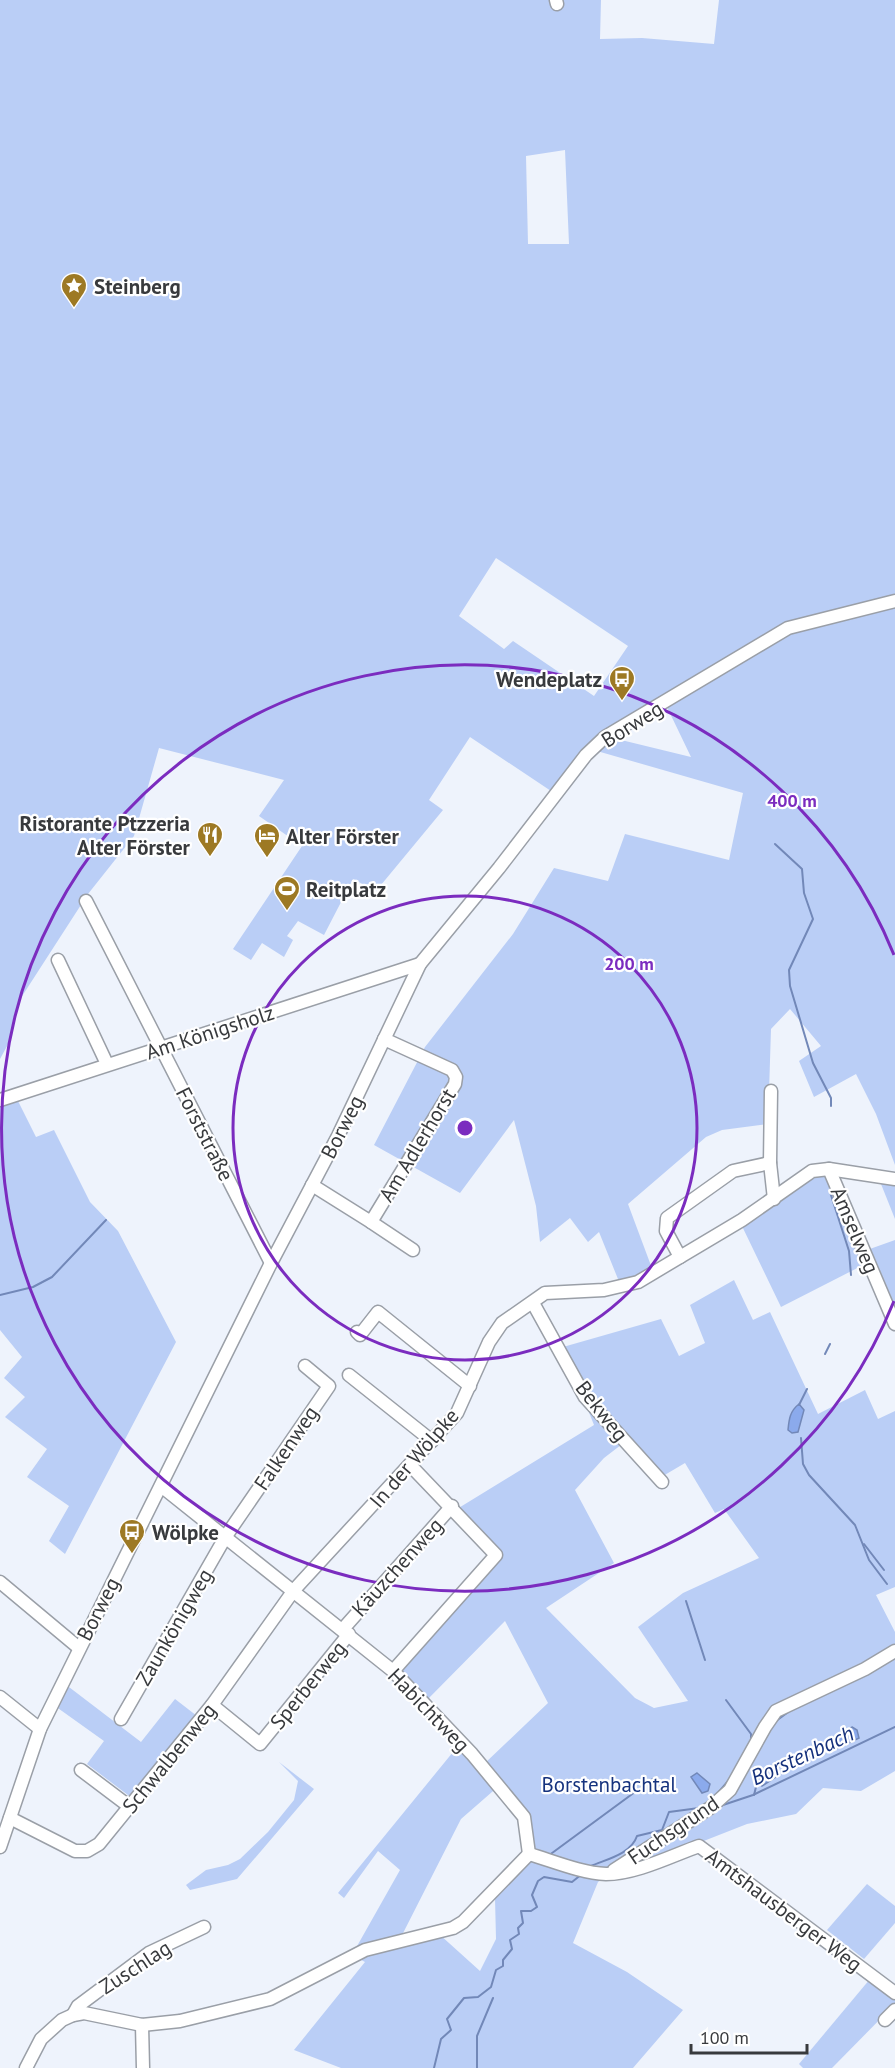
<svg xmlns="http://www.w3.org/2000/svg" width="895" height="2068" font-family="'PT Sans',sans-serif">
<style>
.green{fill:#bacef6;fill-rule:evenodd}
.water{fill:#8baaec;stroke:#7288b8;stroke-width:1.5}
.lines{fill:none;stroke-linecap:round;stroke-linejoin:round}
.stream{stroke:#7288b8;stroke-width:2}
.minor-casing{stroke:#9a9fa7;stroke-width:15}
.minor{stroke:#fff;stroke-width:12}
.ring{fill:none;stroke:#7b2cbf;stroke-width:3}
.labels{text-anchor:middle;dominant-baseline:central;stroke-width:4.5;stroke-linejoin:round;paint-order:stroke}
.poi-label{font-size:21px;font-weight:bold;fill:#383a3d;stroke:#fff;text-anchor:start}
.street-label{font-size:21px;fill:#383a3d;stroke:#fff}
.park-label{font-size:21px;fill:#16337e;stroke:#fff}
.water-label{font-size:22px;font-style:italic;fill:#15317c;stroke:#fff}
.centre{fill:#7b2cbf;stroke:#fff;stroke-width:3}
.ring-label{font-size:18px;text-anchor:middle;font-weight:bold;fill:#7b2cbf;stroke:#fff;stroke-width:4.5;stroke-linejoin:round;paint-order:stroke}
</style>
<rect width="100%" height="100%" fill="#eef3fc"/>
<g class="green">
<path d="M0 0H601L600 39 642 38 714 44 719 0H895V1165L876 1114 856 1074 814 1097 799 1061 821 1046 790 1009 771 1029 768 1124 722 1130 706 1137 628 1204 653 1271 620 1284 599 1232 588 1242 570 1218 540 1242 536 1206 514 1120 460 1193 374 1145 425 1047 513 934 554 868 608 881 625 834 729 860 743 793 590 749 554 793 470 737 429 800 443 810 376 891 353 879 324 935 298 921 287 936 293 940 284 957 262 943 251 960 233 949 302 846 259 816 284 780 159 748 134 836 88 894 17 1004 18 1009 13 1018 12 1037 0 1059ZM565 150 569 244H528L526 156ZM496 558 628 646 594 696 513 641 504 649 459 616ZM666 705 691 757 613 738Z"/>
<polygon points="16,1097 36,1137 54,1130 90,1202 118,1231 176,1342 65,1554 49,1541 69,1506 27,1477 47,1449 5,1417 25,1397 4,1378 22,1357 0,1330 0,1102"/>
<polygon points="831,1166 867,1250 895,1240 895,1306 875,1259 781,1307 741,1224"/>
<polygon points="877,1174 895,1179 895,1219"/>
<path d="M734 1280 753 1320 770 1312 818 1414 865 1390 878 1419 895 1411V1587L876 1595 895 1632V1771L861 1791 823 1788 796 1814 747 1824 640 1866 611 1872 598 1882 573 1943 627 1972 683 2010 633 2068H341L294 2050 365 1962 352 1955 400 1870 378 1851 344 1898 338 1893 462 1741 484 1764 548 1703 505 1621 425 1702 397 1672 499 1557 457 1509 594 1425 563 1347 661 1319 679 1356 705 1343 690 1305ZM630 1438 663 1476 685 1463 715 1513 724 1509 759 1558 683 1593 638 1627 688 1701 654 1708 635 1698 546 1608 614 1563 575 1490 604 1458ZM500 1785 528 1815 532 1858 495 1898 496 1939 480 1971 439 1934 398 1943 461 1819Z"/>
<polygon points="65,1684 141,1742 175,1699 197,1716 132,1798 87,1764 104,1741 55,1706"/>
<polygon points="279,1762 314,1789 237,1879 190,1890 186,1885 206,1870 228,1865 240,1859 268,1832 294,1800 298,1781"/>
<polygon points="867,1884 895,1906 895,1923 864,1959 827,1930"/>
<polygon points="870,1979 895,1998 895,2004 832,2068 803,2068 799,2064"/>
</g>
<g class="water">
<path d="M799 1404 804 1410 798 1432 792 1433 788 1430C789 1419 790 1411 799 1404Z"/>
<polygon points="852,1727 857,1730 859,1738 834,1750 829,1740"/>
<polygon points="775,1770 779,1775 762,1786 754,1780 755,1775"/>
<polygon points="697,1773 710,1784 708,1791 702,1793 691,1777"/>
</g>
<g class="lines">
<g class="stream">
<polyline points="775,844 802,869 804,893 813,919 789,970 790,986 813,1063 831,1098 831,1106"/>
<polyline points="830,1192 849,1251 851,1275"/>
<polyline points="0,1295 33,1287 52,1277 106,1220"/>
<polyline points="825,1354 830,1344"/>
<polyline points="799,1405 807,1389"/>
<polyline points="801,1438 803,1464 809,1475 855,1525 869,1560 887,1584"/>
<polyline points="864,1544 884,1570"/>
<polyline points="686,1601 705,1660"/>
<polyline points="726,1700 751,1734 751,1740"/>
<polyline points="776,1721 791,1710"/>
<polyline points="794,1764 811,1756"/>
<polyline points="717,1794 729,1780"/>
<polyline points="754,1795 757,1783"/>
<polyline points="720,1806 753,1795 895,1727"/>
<polyline points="548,1856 654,1778"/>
<path d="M591 1866C607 1859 631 1854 637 1836L662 1830 669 1812 699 1808"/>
<polyline points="434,2068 441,2039 451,2030 447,2019 464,1998 478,1997 491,1987 496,1970 503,1966 503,1960 512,1949 510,1940 519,1934 518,1928 523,1923 521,1911 531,1911 537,1907 532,1895 538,1881 544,1877 572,1882 582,1874"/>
<polyline points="477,2068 477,2036 493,1998"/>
</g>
<defs>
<g id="minor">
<polyline points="556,0 557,4"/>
<polyline points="86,901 271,1263"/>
<polyline points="58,960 107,1064"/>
<polyline points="771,1091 770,1163 774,1199"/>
<polyline points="0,1100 420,964"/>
<polyline points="829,1169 895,1324"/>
<polyline points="312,1185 371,1222 455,1084 456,1077 452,1070 384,1039"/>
<polyline points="371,1222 413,1250"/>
<polyline points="680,1257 666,1231 667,1218 733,1171 770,1163"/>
<polyline points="533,1303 585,1397 662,1482"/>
<polyline points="357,1332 360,1335 378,1312 470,1386"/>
<polyline points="349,1375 432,1441"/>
<polyline points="161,1486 393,1671 472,1754 524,1817 529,1854"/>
<polyline points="0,1582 79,1648"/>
<polyline points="343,1629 452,1506"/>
<polyline points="393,1671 496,1555 410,1465"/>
<polyline points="0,1697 40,1729"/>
<polyline points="212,1705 260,1744 349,1634"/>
<polyline points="121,1719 226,1536 329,1386 305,1366"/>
<polyline points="81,1770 130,1807"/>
<polyline points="10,1818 75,1851 87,1851 99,1844 212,1705 294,1590 457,1413 489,1342 502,1323 545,1293 604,1290 638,1282 742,1220 812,1171 829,1169 895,1179"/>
<polyline points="0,1847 40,1729 271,1263 338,1136 420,964 499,868 586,755 605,737 788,628 895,601"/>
<path d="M529 1854C553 1861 581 1873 606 1874 636 1874 671 1856 699 1846L895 1993"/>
<polyline points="614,1870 710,1808 730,1790 765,1727 776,1711 865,1669 895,1651"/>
<polyline points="73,2015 78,2006 149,1953 204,1927"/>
<polyline points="885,2020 895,2010"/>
<polyline points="142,2025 143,2068"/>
<polyline points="26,2068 41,2039 62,2020 73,2015 84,2013 142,2025 180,2021 270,1999 365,1950 453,1928 463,1922 529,1854"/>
</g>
</defs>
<use href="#minor" class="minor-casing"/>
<use href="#minor" class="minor"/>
</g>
<g class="ring">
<circle cx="465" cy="1128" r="232"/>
<path d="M894 1301A463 463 0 1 1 894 955"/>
</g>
<defs>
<symbol id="sight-pin" viewBox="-11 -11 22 30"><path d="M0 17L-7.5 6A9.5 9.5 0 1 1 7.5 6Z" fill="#9d7924" stroke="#fff"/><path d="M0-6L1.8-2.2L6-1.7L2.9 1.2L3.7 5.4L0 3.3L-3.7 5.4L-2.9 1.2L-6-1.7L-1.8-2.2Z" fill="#fff"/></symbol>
<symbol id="bus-pin" viewBox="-11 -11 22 30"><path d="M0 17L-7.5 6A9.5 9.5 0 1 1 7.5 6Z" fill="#9d7924" stroke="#fff"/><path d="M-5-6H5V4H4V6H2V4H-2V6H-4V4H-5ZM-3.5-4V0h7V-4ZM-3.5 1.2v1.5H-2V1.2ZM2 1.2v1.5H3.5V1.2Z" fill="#fff"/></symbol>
<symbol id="restaurant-pin" viewBox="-11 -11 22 30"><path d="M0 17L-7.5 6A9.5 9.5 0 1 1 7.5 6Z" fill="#9d7924" stroke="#fff"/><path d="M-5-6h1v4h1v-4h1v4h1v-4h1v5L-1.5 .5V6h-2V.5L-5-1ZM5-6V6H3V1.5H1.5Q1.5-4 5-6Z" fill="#fff"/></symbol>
<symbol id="hotel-pin" viewBox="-11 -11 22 30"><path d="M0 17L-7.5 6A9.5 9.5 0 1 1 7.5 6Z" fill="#9d7924" stroke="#fff"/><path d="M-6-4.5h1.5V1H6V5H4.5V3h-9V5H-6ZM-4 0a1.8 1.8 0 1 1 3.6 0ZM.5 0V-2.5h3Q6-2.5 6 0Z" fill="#fff"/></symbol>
<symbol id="stadium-pin" viewBox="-11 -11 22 30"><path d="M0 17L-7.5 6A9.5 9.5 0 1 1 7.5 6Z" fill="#9d7924" stroke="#fff"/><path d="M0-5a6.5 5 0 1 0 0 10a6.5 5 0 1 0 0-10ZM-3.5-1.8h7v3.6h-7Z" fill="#fff"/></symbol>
</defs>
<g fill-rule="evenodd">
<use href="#sight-pin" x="59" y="271" width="30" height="40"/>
<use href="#bus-pin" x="607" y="664" width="30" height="40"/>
<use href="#restaurant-pin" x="195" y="820" width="30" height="40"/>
<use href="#hotel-pin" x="252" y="821" width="30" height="40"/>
<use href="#stadium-pin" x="272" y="874" width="30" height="40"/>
<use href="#bus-pin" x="117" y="1517" width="30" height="40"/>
</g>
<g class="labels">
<g class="poi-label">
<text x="94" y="286">Steinberg</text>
<text x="602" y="679" text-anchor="end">Wendeplatz</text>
<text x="190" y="823" text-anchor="end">Ristorante Ptzzeria<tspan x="190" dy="24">Alter Förster</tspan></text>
<text x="286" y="836">Alter Förster</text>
<text x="306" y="889">Reitplatz</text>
<text x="152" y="1532">Wölpke</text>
</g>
<g class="street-label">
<text transform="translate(632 724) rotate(-32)">Borweg</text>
<text transform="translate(210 1032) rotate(-18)">Am Königsholz</text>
<text transform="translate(342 1127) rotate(-63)">Borweg</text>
<text transform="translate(205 1134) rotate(63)">Forststraße</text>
<text transform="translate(417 1145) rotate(-59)">Am Adlerhorst</text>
<text transform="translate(855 1230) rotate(67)">Amselweg</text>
<text transform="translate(602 1411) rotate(52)">Bekweg</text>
<text transform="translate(286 1448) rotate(-56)">Falkenweg</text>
<text transform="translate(414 1458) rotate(-49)">In der Wölpke</text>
<text transform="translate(397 1567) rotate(-48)">Käuzchenweg</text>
<text transform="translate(98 1609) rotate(-63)">Borweg</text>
<text transform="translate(174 1627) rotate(-60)">Zaunkönigweg</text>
<text transform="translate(308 1685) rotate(-51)">Sperberweg</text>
<text transform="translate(429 1710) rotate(46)">Habichtweg</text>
<text transform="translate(169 1758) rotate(-51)">Schwalbenweg</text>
<text transform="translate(673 1830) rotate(-34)">Fuchsgrund</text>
<text transform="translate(784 1910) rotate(37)">Amtshausberger Weg</text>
<text transform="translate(135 1967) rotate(-33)">Zuschlag</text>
</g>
<g class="park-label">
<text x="609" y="1784">Borstenbachtal</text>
</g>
<g class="water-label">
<text transform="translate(802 1755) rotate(-25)">Borstenbach</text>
</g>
</g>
<circle cx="465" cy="1128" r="9" class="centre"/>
<g class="ring-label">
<text x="792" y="807">400 m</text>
<text x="629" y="970">200 m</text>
</g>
<path d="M691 2044v9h116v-9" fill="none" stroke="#383a3d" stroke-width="3"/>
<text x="700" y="2044" font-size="18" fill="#383a3d" stroke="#ffffff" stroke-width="4.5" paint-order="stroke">100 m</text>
</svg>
